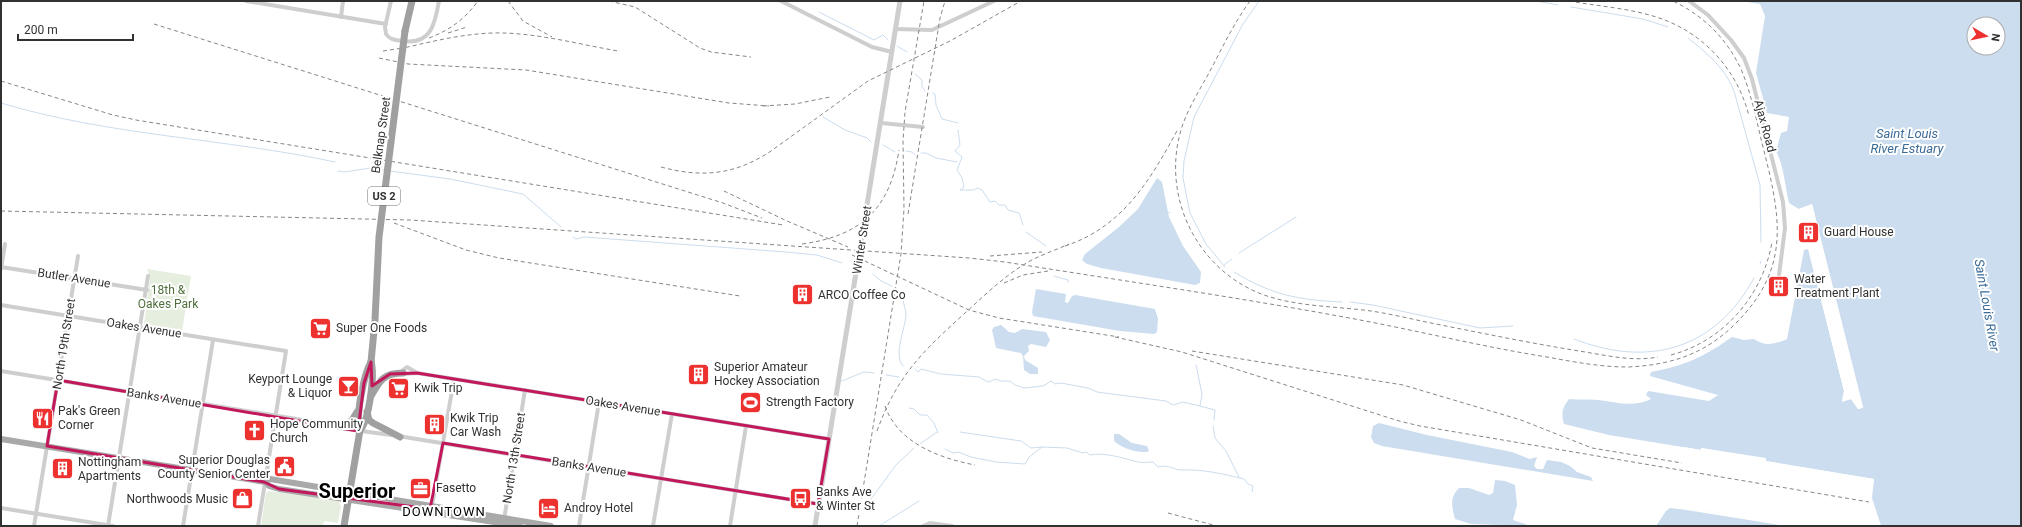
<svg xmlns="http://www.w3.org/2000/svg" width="2022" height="527" font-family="Roboto,sans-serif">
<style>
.green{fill:#e6eedf}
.water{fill:#cbddee;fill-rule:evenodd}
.pier{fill:#fff}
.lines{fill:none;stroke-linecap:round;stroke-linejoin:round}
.stream{stroke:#cbddee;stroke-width:1}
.minor{stroke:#cecece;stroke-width:4}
.tertiary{stroke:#cecece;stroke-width:5}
.primary{stroke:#a9a9a9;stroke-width:6}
.trunk{stroke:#a0a0a0;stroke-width:7}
.rail{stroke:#868686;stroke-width:1;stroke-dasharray:4 3;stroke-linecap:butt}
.trunk-bridge{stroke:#a0a0a0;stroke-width:7}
.marked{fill:none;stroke:#c2185b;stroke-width:3;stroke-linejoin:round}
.labels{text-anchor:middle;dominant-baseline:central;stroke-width:4;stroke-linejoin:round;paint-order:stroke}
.shield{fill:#fff;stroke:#6f6f6f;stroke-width:1}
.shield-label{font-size:11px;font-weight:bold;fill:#313131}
.street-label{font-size:12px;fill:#313131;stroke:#fff}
.poi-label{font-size:12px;fill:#313131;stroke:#fff;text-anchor:start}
.park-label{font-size:12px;fill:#4f6f3c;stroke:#fff}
.water-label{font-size:13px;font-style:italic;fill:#3b6b97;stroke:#fff}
.neighbourhood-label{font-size:13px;letter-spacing:1px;fill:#000;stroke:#fff}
.town-label{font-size:20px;font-weight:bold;fill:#000;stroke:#fff}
</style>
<rect width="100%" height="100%" fill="#fff"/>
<g class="green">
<polygon points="147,269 191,276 182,331 144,324 150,277"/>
<polygon points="269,491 339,501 341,507 338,523 324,521 323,526 261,526 266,493"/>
</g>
<g class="water">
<path d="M1740 1H2021V526H1881L1871 498 1874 479 1765 461 1766 459 1701 448V450L1609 435 1564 424C1561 414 1562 408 1569 399 1578 400 1588 399 1598 400 1615 402 1634 408 1651 399L1646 395 1648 391 1709 401 1718 395 1650 376 1651 372C1684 366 1704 357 1732 337L1744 340 1754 339C1765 347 1776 344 1787 339L1804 250 1808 249 1844 391 1842 401 1851 399 1858 409 1863 408 1812 204 1799 209 1789 203C1785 186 1784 166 1776 151L1781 133 1787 131 1789 117 1767 113 1756 73 1765 16 1760 4ZM1974 24H1998V48H1974Z"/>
<polygon points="1157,178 1162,182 1169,217 1183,246 1201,272 1200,283 1195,285 1101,268 1087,264 1082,260 1085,254 1119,227 1138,209"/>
<polygon points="1036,289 1066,294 1065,302 1068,303 1072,296 1075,295 1155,309 1158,319 1157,332 1154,334 1120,331 1033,316 1032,312"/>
<polygon points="1001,325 1009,332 1015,333 1022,329 1046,332 1050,340 1046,347 1031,344 1028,346 1029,351 1024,356 1025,360 1038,368 1038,374 1030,374 1024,370 1023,356 1021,353 996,348 992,330 994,327"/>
<polygon points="1379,423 1427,435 1512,452 1530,459 1537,457 1534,466 1537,469 1543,469 1547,460 1561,462 1570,466 1577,472 1591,477 1593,481 1382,446 1374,443 1371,437 1373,426"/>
<path d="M1114 434H1119L1132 443 1147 446 1149 451C1142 455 1117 447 1114 440Z"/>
<path d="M1495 480 1505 481 1515 485 1517 505 1513 520 1531 526 1471 524 1455 519C1452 507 1449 498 1459 488H1469L1489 495 1493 493Z"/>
<polygon points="1670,508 1711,512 1785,526 1656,526 1666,511"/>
</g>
<g class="pier">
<polygon points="1812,204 1863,407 1858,409 1851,399 1842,402 1844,391 1808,247 1810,249 1845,390 1845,399 1851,397 1859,407 1861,406 1811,207 1800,211 1799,209"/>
<polygon points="1684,447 1701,450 1701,448 1766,458 1766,461 1874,479 1872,498 1881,526 1879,526 1870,498 1872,481 1765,463 1764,460 1703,450 1701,452 1683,449"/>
<polygon points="1674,506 1768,521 1785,524 1787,526 1674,508"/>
</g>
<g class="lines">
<g class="stream">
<polyline points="1536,1 1558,5"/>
<polyline points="1571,7 1643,19 1668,27"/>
<polyline points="819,12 874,40 883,35 888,40"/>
<path d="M1688 38C1706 52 1726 69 1734 91L1760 185 1761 242"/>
<polyline points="897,46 907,52"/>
<polyline points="915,74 922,80 922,86 925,91"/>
<polyline points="933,93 935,94 936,105 942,119 958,123"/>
<path d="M1 103C110 136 224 138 335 162"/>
<polyline points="823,117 845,130 867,138 871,142"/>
<polyline points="958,130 960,145 955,151 962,157 957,170 962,178 964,187 960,190 974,190 977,188 982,190 990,202 995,201 999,205 1005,205 1008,210 1019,213 1023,225"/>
<polyline points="883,145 895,152"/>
<polyline points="906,151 912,152 915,155"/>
<polyline points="921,153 926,153 936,158 957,162"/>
<polyline points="338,171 344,172 371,168 384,170"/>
<polyline points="390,171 450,179 523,194 561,227"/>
<polyline points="1168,213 1170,212"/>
<polyline points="1026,232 1046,246"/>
<polyline points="573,237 576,239 584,237 786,252 817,255 842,263"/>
<polyline points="1239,253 1296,217"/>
<polyline points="1760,264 1761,261"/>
<polyline points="1224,265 1232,259"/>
<polyline points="1225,267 1206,244 1190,213 1183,178 1184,161 1194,117 1243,24 1259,1"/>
<path d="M1234 272C1272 295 1298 300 1342 302"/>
<polyline points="873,274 881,281 892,286"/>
<polyline points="1054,276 1068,280 1068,282"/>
<path d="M899 292C902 297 906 309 906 315 905 329 893 356 903 366"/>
<polyline points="1350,302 1373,305 1480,328 1513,326"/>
<path d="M1574 339C1648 368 1715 350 1754 278"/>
<polyline points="1196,365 1202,394 1200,406 1215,410 1214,420"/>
<polyline points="915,369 918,372 921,369 941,374 979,377 988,382 996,379 1000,381 1010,381 1015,385 1024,388 1043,386 1051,381 1055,384 1061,383 1088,388 1097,392 1166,401 1173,405 1183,402 1200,406"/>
<polyline points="886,375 899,377"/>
<polyline points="842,381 864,372 874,373"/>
<polyline points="909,408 914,409 920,415 927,415 934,423 938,433"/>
<polyline points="1213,426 1215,438 1226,451 1239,477"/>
<polyline points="960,432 1021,441 1031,448 1042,447"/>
<polyline points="920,444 937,432"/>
<path d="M945 449 953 453 958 452 971 457 996 462 1025 464 1029 457 1042 447 1067 448 1083 453 1086 452 1090 455C1105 452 1122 458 1138 462 1143 463 1148 462 1153 462L1158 467C1171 464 1172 470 1182 470 1202 469 1224 474 1244 479L1248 484 1253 486 1252 492"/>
<polyline points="871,499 896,465 914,448"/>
<polyline points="879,526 919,501"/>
</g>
<g class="minor">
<polyline points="246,1 386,24"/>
<path d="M391 1 385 27 386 34C390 40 396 40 403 41 431 45 435 24 439 1"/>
<polyline points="781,1 872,47 892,52"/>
<polyline points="1689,1 1708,15 1731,40 1744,58 1752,79 1783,202 1785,228 1779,275"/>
<polyline points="341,17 343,1"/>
<polyline points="896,29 932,30 994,1"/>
<polyline points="881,123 923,127"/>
<polyline points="1,267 147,290"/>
<polyline points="1,269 5,244"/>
<polyline points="1,305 286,351 258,526"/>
<polyline points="1,371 327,424 339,428 391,435"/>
<polyline points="417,373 405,374 403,370 407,367 417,373 829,439"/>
<path d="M328 424C337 422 352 422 359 429"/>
<polyline points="398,436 818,504"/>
<polyline points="432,506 454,379"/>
<polyline points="1,508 113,526"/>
<polyline points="504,520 525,390"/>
<polyline points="34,526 78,256"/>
<polyline points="108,526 148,276"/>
<polyline points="183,526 213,340"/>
<polyline points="579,526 599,402"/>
<polyline points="653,526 672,414"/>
<polyline points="730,526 746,426"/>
<polyline points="923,526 930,523 952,526"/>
</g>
<polyline class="tertiary" points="815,526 900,1"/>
<g class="primary">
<polyline points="1,439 265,482 270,479 276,480 551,526"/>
<polyline points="265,482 269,486 279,489 520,526"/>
</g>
<g class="trunk">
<polyline points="405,31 412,1"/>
<path d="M371 396C380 380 384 373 403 373"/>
<polyline points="367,412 369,420 373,423 400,437"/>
<polyline points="342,423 351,422 357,412"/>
<path d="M360 430C369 421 375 375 371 362"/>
<path d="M344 526 360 430C355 417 364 374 371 362"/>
</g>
<g class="rail">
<polyline points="508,1 523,21 552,37"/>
<polyline points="609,1 635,7 700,48 711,52 751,57"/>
<path d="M1250 1C1234 23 1222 48 1209 73 1199 91 1187 110 1181 130 1161 198 1198 271 1264 295 1293 305 1323 306 1353 309 1380 311 1406 318 1431 323 1481 333 1530 343 1579 351 1605 355 1632 362 1658 357"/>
<path d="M1569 1C1597 6 1626 8 1653 16 1701 30 1737 68 1749 116"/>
<polyline points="154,24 723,203 762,218"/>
<polyline points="448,33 467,27"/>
<path d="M429 38C450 30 465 19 478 1"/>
<path d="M399 49C430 42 461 34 493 33 534 32 577 44 618 51"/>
<polyline points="383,51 403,48"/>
<polyline points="379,58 408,64 526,70 729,103 769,106"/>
<polyline points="1,81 113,115 136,120 783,225"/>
<polyline points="763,106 795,104 830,97"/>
<path d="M661 167C702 178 735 175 771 151L868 81 950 41 1021 1"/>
<polyline points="724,191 787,221 848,247"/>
<path d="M1 211 410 220 969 258 1005 262C1124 281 1243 298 1360 320 1423 332 1484 347 1547 357 1574 362 1601 367 1628 367 1671 365 1705 354 1735 324 1793 267 1780 214 1762 143 1756 118 1751 93 1741 69 1726 38 1704 16 1673 1"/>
<polyline points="908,214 940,18 945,1"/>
<polyline points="394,223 466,250 499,258 740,296"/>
<path d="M802 244C861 236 890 209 899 150"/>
<path d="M1065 246C1123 227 1151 179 1178 129"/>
<polyline points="852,255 969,310 999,318 1119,337"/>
<polyline points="990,256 1042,252"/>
<polyline points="1004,283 1023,275 1048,271"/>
<polyline points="1115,337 1182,352 1399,421 1420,426 1869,502"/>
<polyline points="1192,351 1403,385 1521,420 1592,448 1682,463"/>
<path d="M1671 355C1724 341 1763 295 1772 242"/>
<path d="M885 406C898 443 939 458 975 465"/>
<path d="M877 431C897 376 922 352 964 314 985 295 1005 275 1030 261 1043 254 1056 250 1069 244"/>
<polyline points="1168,513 1217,526"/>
<polyline points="857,526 901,254 904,209 903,141 905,112 924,1"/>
</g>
<polyline class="trunk-bridge" points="371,362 375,320 379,237 405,31"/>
</g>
<path class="marked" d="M371 362 372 386 390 374 417 373 829 439 818 504 443 443 430 509 279 489 264 482 47 446 58 380 358 431 364 383Z"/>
<defs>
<symbol id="building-square" viewBox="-11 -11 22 22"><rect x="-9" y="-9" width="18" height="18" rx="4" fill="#ec312f" stroke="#fff"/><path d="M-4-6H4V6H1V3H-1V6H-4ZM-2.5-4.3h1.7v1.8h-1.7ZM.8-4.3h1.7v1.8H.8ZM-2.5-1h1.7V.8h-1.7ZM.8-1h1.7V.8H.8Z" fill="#fff"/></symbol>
<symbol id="supermarket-square" viewBox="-11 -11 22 22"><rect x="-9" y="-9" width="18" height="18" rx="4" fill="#ec312f" stroke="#fff"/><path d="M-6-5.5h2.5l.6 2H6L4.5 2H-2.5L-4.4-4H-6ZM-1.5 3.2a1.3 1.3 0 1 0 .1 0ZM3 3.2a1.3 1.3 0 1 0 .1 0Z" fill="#fff"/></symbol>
<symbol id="bar-square" viewBox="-11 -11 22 22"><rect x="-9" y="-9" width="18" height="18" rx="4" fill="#ec312f" stroke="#fff"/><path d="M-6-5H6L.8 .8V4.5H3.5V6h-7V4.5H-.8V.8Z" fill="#fff"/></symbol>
<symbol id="stadium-square" viewBox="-11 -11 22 22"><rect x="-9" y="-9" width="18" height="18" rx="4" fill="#ec312f" stroke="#fff"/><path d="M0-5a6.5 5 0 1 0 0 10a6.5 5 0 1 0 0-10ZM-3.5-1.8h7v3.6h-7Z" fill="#fff"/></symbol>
<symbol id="restaurant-square" viewBox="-11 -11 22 22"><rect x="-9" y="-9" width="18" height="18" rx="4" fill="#ec312f" stroke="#fff"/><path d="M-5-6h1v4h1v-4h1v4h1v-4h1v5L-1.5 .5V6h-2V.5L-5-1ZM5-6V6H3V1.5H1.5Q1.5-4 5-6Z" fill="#fff"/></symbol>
<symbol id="church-square" viewBox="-11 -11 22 22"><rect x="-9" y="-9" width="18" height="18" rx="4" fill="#ec312f" stroke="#fff"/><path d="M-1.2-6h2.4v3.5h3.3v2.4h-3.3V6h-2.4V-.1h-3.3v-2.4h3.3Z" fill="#fff"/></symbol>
<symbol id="civic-square" viewBox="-11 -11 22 22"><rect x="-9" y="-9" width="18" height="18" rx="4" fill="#ec312f" stroke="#fff"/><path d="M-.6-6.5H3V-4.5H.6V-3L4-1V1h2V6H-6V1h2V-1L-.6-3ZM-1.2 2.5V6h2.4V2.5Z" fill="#fff"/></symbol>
<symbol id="office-square" viewBox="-11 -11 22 22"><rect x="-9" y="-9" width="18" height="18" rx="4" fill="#ec312f" stroke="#fff"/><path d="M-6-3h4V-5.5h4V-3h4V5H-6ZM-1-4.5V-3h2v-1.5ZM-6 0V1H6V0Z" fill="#fff"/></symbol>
<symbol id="shop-square" viewBox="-11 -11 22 22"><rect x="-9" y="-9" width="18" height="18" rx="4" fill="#ec312f" stroke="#fff"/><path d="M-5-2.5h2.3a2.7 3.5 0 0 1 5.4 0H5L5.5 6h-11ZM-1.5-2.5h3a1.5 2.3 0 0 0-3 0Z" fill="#fff"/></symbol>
<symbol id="bus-square" viewBox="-11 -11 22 22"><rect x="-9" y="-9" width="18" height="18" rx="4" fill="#ec312f" stroke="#fff"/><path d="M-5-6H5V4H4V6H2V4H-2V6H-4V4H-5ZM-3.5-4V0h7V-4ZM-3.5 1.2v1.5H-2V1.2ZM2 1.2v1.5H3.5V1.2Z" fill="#fff"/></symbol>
<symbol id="hotel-square" viewBox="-11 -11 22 22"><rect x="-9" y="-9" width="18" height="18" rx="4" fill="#ec312f" stroke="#fff"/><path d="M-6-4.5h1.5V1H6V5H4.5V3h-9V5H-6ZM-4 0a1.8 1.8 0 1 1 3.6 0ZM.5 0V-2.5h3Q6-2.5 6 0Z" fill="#fff"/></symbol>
</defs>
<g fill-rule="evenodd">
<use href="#building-square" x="1796" y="220" width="25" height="25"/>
<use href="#building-square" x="1766" y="274" width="25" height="25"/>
<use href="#building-square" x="790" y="282" width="25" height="25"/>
<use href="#supermarket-square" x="308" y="316" width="25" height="25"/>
<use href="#building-square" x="686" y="362" width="25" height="25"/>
<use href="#bar-square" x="336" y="374" width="25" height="25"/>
<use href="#supermarket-square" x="386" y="376" width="25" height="25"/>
<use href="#stadium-square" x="738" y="390" width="25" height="25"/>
<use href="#restaurant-square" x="30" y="406" width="25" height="25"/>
<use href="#building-square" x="422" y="412" width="25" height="25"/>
<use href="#church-square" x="242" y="418" width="25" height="25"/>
<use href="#civic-square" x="272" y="454" width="25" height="25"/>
<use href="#building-square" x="50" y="456" width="25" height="25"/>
<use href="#office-square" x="408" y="476" width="25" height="25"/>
<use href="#shop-square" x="230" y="486" width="25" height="25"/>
<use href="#bus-square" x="788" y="486" width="25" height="25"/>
<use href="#hotel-square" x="536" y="496" width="25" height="25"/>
</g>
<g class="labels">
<rect class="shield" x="368" y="187" width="32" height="18" rx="3"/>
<g class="shield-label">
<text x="384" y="196">US 2</text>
</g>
<g class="street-label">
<text transform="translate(1765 126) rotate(75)">Ajax Road</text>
<text transform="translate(381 135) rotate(-82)">Belknap Street</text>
<text transform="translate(862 240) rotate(-81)">Winter Street</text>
<text transform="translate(74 278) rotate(9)">Butler Avenue</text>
<text transform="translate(144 328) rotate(9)">Oakes Avenue</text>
<text transform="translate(64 344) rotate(-81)">North 19th Street</text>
<text transform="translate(164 398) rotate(9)">Banks Avenue</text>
<text transform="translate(623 406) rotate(9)">Oakes Avenue</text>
<text transform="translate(514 458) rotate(-81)">North 13th Street</text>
<text transform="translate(589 467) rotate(9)">Banks Avenue</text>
</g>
<g class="poi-label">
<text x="1824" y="232">Guard House</text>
<text x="1794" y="279">Water<tspan x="1794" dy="14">Treatment Plant</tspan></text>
<text x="818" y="295">ARCO Coffee Co</text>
<text x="336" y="328">Super One Foods</text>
<text x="714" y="367">Superior Amateur<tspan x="714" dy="14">Hockey Association</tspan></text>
<text x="332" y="379" text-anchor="end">Keyport Lounge<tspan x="332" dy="14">&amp; Liquor</tspan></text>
<text x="414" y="388">Kwik Trip</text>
<text x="766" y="402">Strength Factory</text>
<text x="58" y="411">Pak's Green<tspan x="58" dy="14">Corner</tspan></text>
<text x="450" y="418">Kwik Trip<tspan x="450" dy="14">Car Wash</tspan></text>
<text x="270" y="424">Hope Community<tspan x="270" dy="14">Church</tspan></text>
<text x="270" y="460" text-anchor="end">Superior Douglas<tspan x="270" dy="14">County Senior Center</tspan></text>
<text x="78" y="462">Nottingham<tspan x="78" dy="14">Apartments</tspan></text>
<text x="436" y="488">Fasetto</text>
<text x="816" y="492">Banks Ave<tspan x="816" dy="14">&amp; Winter St</tspan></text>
<text x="228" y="499" text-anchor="end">Northwoods Music</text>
<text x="564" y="508">Androy Hotel</text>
</g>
<g class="park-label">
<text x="168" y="290">18th &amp;<tspan x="168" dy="14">Oakes Park</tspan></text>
</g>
<g class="water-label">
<text x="1907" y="133">Saint Louis<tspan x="1907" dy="15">River Estuary</tspan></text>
<text transform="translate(1987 305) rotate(80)">Saint Louis River</text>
</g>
<g class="neighbourhood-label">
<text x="444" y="511">DOWNTOWN</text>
</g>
<g class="town-label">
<text x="357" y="491">Superior</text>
</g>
</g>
<rect width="2022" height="527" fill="none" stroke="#313131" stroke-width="4"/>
<g transform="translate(1986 36) rotate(99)"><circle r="19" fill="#ffffff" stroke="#adadad"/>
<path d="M0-3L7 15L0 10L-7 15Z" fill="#ec312f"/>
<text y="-6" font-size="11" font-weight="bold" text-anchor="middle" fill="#313131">N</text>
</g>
<path d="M18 34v6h115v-6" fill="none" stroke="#313131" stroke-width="2"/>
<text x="24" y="34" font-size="12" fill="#313131" stroke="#ffffff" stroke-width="3" paint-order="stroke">200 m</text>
</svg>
